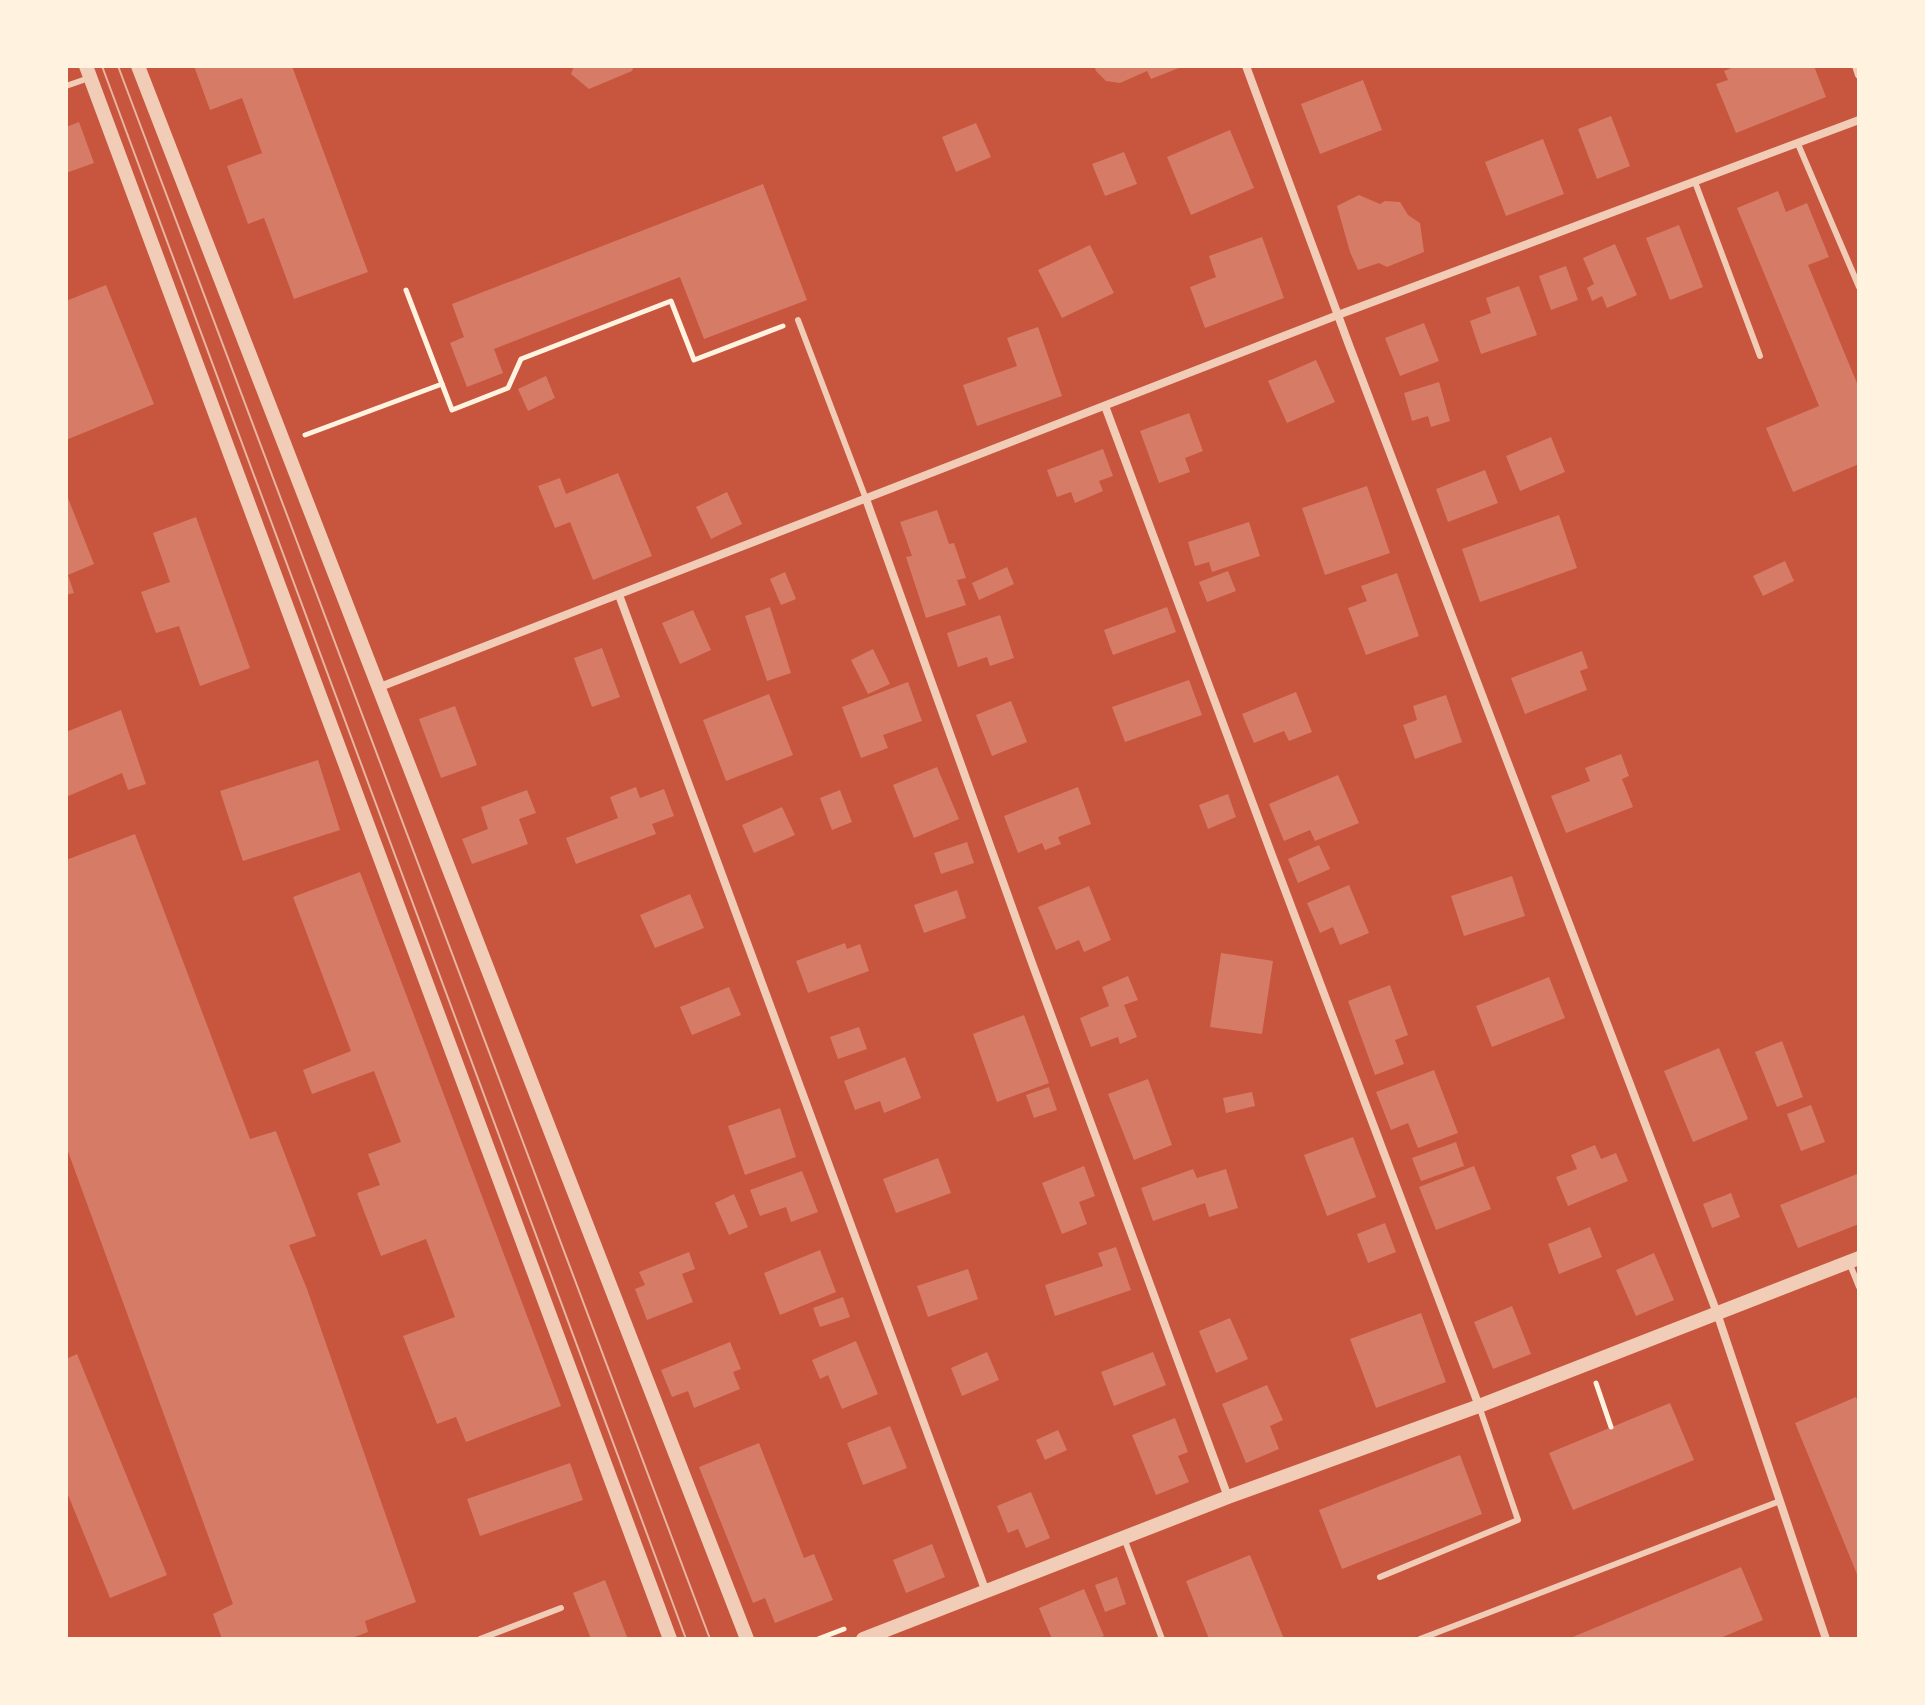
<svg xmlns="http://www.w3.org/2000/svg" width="1925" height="1705" font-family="'PT Sans Narrow',sans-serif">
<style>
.building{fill:#d67c66}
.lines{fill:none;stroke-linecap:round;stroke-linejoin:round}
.path{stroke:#fff3e0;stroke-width:5}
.service{stroke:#f1ccb7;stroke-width:6}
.minor{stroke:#f1ccb7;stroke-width:8}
.tertiary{stroke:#f1ccb7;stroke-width:14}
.tram{stroke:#e9b49f;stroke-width:2}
</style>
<rect width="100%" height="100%" fill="#c8553d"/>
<g class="building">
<polygon points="194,66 292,66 368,272 294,299 264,218 248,224 227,166 262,153 242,98 210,110"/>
<polygon points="574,66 634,66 632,71 589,89 571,74"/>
<polygon points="1094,66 1184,66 1151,79 1147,71 1120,83 1106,81 1096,71"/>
<polygon points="1736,66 1814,66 1826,97 1736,133 1716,84 1728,80 1724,71"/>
<polygon points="1363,80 1382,130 1320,154 1301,104"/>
<polygon points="1611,116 1630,166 1597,179 1578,129"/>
<polygon points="79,122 94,163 66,173 66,127"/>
<polygon points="976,123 991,157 956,172 942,137"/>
<polygon points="1230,130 1254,188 1191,215 1167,157"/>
<polygon points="1543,139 1564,194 1506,216 1485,162"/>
<polygon points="1124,152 1137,184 1105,196 1092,164"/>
<polygon points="763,184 807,300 704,339 680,277 494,349 503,373 467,387 450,343 464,337 452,304"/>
<polygon points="1778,191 1786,212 1807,203 1829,257 1808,265 1859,388 1859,464 1793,492 1766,428 1819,406 1737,208"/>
<polygon points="1359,195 1380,204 1385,201 1400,202 1408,215 1420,223 1424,252 1387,267 1379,263 1358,270 1350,252 1337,206"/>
<polygon points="1679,225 1703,287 1670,300 1646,238"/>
<polygon points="1262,237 1284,298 1205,328 1190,287 1216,277 1209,256"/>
<polygon points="1615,244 1637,295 1607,308 1602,296 1592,301 1587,288 1594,284 1583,258"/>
<polygon points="1090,245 1114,293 1062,318 1038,270"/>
<polygon points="1566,266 1578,300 1551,310 1539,276"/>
<polygon points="106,285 154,404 66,440 66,301"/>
<polygon points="1519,286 1537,335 1481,354 1470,321 1491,313 1486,298"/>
<polygon points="1424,323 1439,361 1400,376 1385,338"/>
<polygon points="1038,327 1062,396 977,426 963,385 1017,366 1007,338"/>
<polygon points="1316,360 1335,402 1287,423 1268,381"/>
<polygon points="546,376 555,398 528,411 518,389"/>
<polygon points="1439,382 1450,421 1431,427 1428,416 1412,421 1404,393"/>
<polygon points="1189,413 1203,451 1185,458 1190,472 1159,483 1140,431"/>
<polygon points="1551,437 1565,472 1520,491 1506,456"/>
<polygon points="1103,449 1113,476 1099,481 1103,491 1075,503 1071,492 1057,497 1047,470"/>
<polygon points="1485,470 1498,503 1448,522 1436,489"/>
<polygon points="618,473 652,556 593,580 570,522 555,528 538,486 560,478 566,494"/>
<polygon points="1367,486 1390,553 1325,575 1302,508"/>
<polygon points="727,492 742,524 711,539 696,507"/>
<polygon points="66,493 94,564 68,575 74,593 66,595"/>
<polygon points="937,510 949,544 954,543 966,578 957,580 966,605 926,618 906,557 912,556 900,522"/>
<polygon points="1559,515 1577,568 1480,602 1462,549"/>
<polygon points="196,517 250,668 200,686 179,626 156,633 141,592 170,582 153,533"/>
<polygon points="1249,522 1260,556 1212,572 1209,562 1195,566 1188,542"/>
<polygon points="1785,561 1794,581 1763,596 1753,576"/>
<polygon points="1007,567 1014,584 979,600 972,583"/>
<polygon points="1228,571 1236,591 1207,602 1199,582"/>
<polygon points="785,572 796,599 781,605 770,579"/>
<polygon points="1397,573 1419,636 1366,655 1348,608 1367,601 1361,586"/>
<polygon points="770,607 791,673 767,681 745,616"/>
<polygon points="1167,607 1176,632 1113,655 1104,630"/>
<polygon points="693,610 711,650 680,664 662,623"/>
<polygon points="1000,615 1014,658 990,666 987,657 958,667 947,633"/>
<polygon points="602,648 620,697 592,707 574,658"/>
<polygon points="873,649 890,684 868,694 851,660"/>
<polygon points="1582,651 1588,668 1580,671 1587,690 1525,714 1511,678"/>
<polygon points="1189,680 1202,715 1125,742 1112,707"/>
<polygon points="908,682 922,721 883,735 888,748 861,758 842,707"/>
<polygon points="1296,692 1312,732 1289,741 1284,731 1254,743 1242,714"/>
<polygon points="769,694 793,755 726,781 703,720"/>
<polygon points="1446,695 1462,742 1415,759 1403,725 1417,720 1413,706"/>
<polygon points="1011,701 1027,742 992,756 976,715"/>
<polygon points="455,706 477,765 441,778 419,719"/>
<polygon points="121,710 146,784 128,790 122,773 66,797 66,732"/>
<polygon points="1621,754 1629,776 1622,779 1633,807 1566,833 1551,796 1590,781 1585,768"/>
<polygon points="318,760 340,830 243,861 220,791"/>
<polygon points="937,767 959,819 914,838 893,785"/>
<polygon points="1338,775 1359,823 1315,841 1310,830 1284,841 1269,804"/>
<polygon points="636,787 640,798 664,789 674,816 652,824 656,834 576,864 566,838 618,818 610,797"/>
<polygon points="1078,787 1091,824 1058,837 1061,844 1045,850 1042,843 1018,853 1004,816"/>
<polygon points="527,790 536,813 519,819 528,844 472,864 462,839 488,829 481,807"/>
<polygon points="840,790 852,822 832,830 820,798"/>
<polygon points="1228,794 1236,817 1208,829 1199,805"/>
<polygon points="782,807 795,835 754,853 742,825"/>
<polygon points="135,834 250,1139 276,1131 316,1236 289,1245 307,1289 416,1602 365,1621 368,1632 349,1639 222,1639 213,1614 233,1604 66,1146 66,860"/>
<polygon points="967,842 974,863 941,874 934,853"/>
<polygon points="1319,845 1330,869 1298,883 1288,859"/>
<polygon points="360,872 561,1406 466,1442 456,1417 437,1424 403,1336 455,1317 426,1239 381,1256 357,1193 380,1185 368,1154 401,1142 374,1071 312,1094 303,1070 351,1051 293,897"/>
<polygon points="1512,876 1525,916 1464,936 1451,896"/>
<polygon points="1349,885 1369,933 1340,945 1333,927 1320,933 1307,903"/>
<polygon points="1089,886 1111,940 1084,952 1079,940 1056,950 1038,907"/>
<polygon points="957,890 966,918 924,933 914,905"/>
<polygon points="690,894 704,928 655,948 640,915"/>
<polygon points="845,943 847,949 860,944 869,971 808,993 796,961"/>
<polygon points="1221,953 1273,961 1262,1034 1210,1027"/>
<polygon points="1128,976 1138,1000 1124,1005 1137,1037 1120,1044 1118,1037 1091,1047 1080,1018 1109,1006 1102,987"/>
<polygon points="1549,977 1565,1018 1492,1047 1476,1006"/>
<polygon points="1390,985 1408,1035 1395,1040 1404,1064 1375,1075 1348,1001"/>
<polygon points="729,987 741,1015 692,1035 680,1007"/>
<polygon points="1024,1015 1049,1083 997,1102 973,1034"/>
<polygon points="859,1027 867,1049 838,1059 830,1037"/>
<polygon points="1782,1041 1803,1097 1777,1107 1755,1052"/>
<polygon points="1719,1048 1748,1119 1693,1142 1664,1071"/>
<polygon points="905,1057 921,1098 884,1113 880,1101 855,1110 844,1081"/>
<polygon points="1434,1070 1458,1133 1418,1148 1408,1123 1391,1130 1376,1092"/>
<polygon points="1148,1079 1172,1145 1134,1160 1108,1094"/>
<polygon points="1049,1087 1057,1110 1034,1118 1026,1095"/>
<polygon points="1252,1092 1255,1106 1226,1113 1223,1098"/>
<polygon points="1811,1105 1825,1142 1801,1151 1787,1114"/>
<polygon points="780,1108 796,1157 745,1175 728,1126"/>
<polygon points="1353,1137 1376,1197 1327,1216 1304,1155"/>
<polygon points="1456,1142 1464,1166 1421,1181 1412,1158"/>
<polygon points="1595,1145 1601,1159 1616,1153 1628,1181 1568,1206 1556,1177 1577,1169 1571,1155"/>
<polygon points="938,1158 951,1193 896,1213 883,1179"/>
<polygon points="1084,1166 1095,1196 1079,1202 1087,1224 1062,1234 1042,1183"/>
<polygon points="1474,1166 1491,1209 1436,1230 1419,1187"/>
<polygon points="1193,1169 1197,1178 1226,1169 1238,1208 1209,1217 1205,1203 1153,1221 1141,1188"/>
<polygon points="802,1171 818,1212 791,1222 786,1207 760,1216 750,1190"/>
<polygon points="1857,1174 1859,1179 1859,1224 1798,1248 1780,1205"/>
<polygon points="1731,1193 1740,1217 1712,1228 1703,1204"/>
<polygon points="734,1194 748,1227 729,1235 715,1203"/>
<polygon points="1385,1223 1396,1252 1368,1263 1357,1234"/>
<polygon points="1590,1227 1602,1257 1559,1274 1548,1244"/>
<polygon points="1116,1247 1131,1290 1055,1316 1045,1285 1103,1266 1098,1253"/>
<polygon points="820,1250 836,1292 780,1315 764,1273"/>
<polygon points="689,1252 695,1269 682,1274 693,1302 647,1320 635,1289 645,1285 639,1272"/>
<polygon points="1654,1253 1674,1300 1636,1316 1616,1270"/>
<polygon points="968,1269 978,1299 928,1317 917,1286"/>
<polygon points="843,1297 850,1317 820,1327 813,1308"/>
<polygon points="1512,1306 1531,1354 1493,1369 1474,1322"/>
<polygon points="1421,1313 1446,1382 1376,1408 1350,1339"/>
<polygon points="1230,1318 1248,1359 1216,1373 1199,1331"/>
<polygon points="856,1341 878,1394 842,1409 828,1375 820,1379 812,1360"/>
<polygon points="730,1342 741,1369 733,1372 740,1389 694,1408 688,1391 672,1397 661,1370"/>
<polygon points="987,1352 999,1380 962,1396 951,1368"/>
<polygon points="1153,1352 1166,1385 1114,1406 1101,1372"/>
<polygon points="77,1354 167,1575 110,1598 66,1490 66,1359"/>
<polygon points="1267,1385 1283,1420 1270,1426 1279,1449 1246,1463 1222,1404"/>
<polygon points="1856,1397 1859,1404 1859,1579 1795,1423"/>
<polygon points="1670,1403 1694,1460 1573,1510 1549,1453"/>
<polygon points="1175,1418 1188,1452 1178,1456 1189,1482 1156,1495 1132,1435"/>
<polygon points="890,1426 907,1468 863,1485 847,1443"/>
<polygon points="1058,1430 1067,1450 1045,1460 1036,1440"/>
<polygon points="759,1443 804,1558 814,1554 833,1600 775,1623 765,1598 753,1603 699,1467"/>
<polygon points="1460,1455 1482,1514 1342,1569 1319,1510"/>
<polygon points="570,1463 583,1500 480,1536 467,1499"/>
<polygon points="1031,1492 1050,1538 1026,1548 1018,1529 1008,1533 997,1506"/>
<polygon points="932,1544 945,1577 906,1593 893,1560"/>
<polygon points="1250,1555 1284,1639 1209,1639 1186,1581"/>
<polygon points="1741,1567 1763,1620 1718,1639 1568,1639"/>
<polygon points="1117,1577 1126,1604 1105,1612 1095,1585"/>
<polygon points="605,1580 627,1637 623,1639 591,1639 573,1593"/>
<polygon points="1084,1589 1104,1636 1096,1639 1052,1639 1039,1608"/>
</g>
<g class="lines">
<g class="path">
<polyline points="406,290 452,410 508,388 521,359 671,301 694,360 783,326"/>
<polyline points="305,435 442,384"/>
<polyline points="1596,1383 1611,1427"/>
<polyline points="818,1639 844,1629"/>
</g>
<g class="service">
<polyline points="66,86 89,78"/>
<polyline points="1798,144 1859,287"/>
<polyline points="1695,182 1760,356"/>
<polyline points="798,320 866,499"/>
<polyline points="1849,1262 1859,1287"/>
<polyline points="1124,1538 1162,1639"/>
<polyline points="1380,1577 1518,1520 1479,1406"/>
<polyline points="480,1639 561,1608"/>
<polyline points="1420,1639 1780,1501"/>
</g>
<g class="minor">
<polyline points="1246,66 1349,345 1717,1313 1826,1639"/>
<polyline points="1856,66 1859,75"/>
<polyline points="1105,406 1273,858 1479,1406"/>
<polyline points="866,499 1032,963 1228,1497"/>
<polyline points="619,595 986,1592"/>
<polyline points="380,687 1338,315 1859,120"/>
</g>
<g class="tertiary">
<polyline points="86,66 670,1639"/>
<polyline points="138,66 747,1639"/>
<polyline points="863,1639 1228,1497 1479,1406 1859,1258"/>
</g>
<g class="tram">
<polyline points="102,66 686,1639"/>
<polyline points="118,66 710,1639"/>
</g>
</g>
<rect width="1925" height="1705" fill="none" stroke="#fff3e0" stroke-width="136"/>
</svg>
